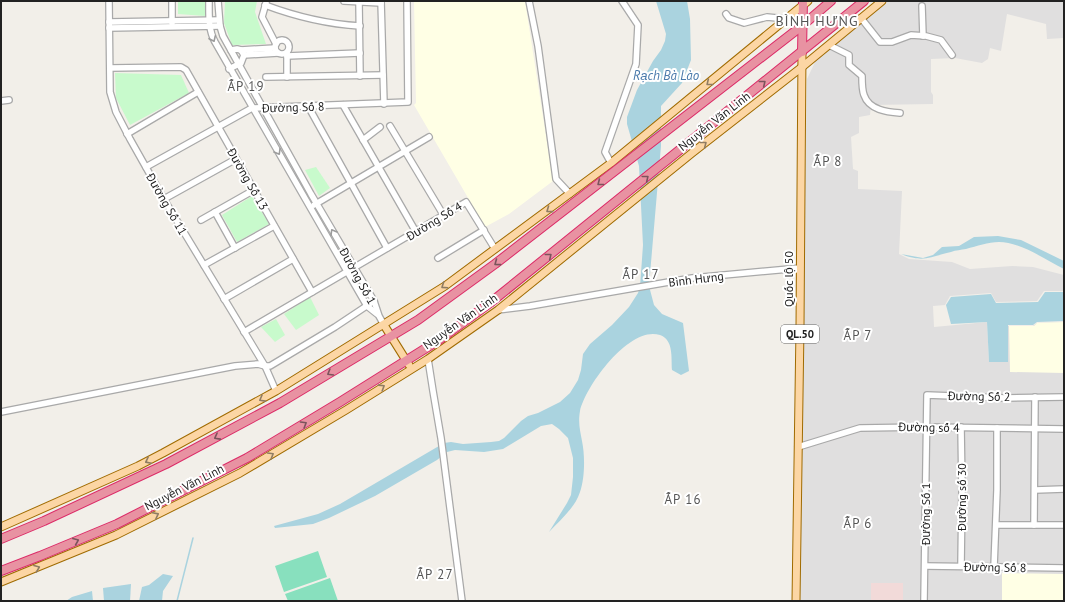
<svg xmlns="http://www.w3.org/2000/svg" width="1065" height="602" font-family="'PT Sans',sans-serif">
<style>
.residential{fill:#e0dfdf}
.commercial{fill:#f2dad9}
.education{fill:#ffffe5}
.park{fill:#c8facc}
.pitch{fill:#88e0be}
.water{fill:#aad3df}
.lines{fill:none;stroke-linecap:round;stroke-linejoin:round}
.stream{stroke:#aad3df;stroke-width:1.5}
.minor-casing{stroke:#a9a9a9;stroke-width:8}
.major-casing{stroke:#a06b00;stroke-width:9}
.highway-casing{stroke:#dc2a67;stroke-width:10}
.minor{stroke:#fff;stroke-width:5.5}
.major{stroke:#fcd6a4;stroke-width:7}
.highway{stroke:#e892a2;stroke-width:8}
.oneway{stroke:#9c9c9c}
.oneway2{stroke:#8f7c63}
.oneway3{stroke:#7b545c}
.labels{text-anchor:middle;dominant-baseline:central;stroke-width:4;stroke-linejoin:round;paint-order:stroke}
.shield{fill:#fff;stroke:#646464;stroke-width:1}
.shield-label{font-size:11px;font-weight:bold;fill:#222}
.street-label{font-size:12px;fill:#222;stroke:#fff}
.water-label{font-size:13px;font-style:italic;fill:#4a7aab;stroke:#fff}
.neighbourhood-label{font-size:13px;letter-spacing:1px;fill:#555;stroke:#fff}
.quarter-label{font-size:14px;letter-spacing:1px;fill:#555;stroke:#fff}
</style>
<rect width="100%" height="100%" fill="#f2efe9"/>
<polygon class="residential" points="888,1 1064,1 1064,38 1047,39 1046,24 1007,14 1001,51 990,48 988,59 982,63 955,58 931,59 931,92 933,95 933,104 871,105 870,115 859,117 859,133 851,137 853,169 858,171 858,189 902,191 899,254 909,259 952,262 970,269 1012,266 1033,267 1064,275 1064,291 1044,291 1037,301 996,302 991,293 950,296 945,305 933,306 934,327 987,322 989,362 1008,362 1008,326 1033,326 1037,323 1064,322 1064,601 800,601 800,443 807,79 816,60"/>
<rect class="commercial" x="871" y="583" width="32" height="18"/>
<g class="education">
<polygon points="414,1 525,1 553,181 509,214 485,227 414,105 416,103"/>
<polygon points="1064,322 1064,373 1010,372 1009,326 1034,326 1037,323"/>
<polygon points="1002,573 1064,574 1064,601 1002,601"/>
</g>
<g class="park">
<polygon points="178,1 205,1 205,16 178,14"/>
<polygon points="225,1 257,1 255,12 266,44 232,45 224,23"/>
<polygon points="115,73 181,75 189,93 130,125 116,98"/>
<polygon points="316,167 330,188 319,196 305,170"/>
<polygon points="252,196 269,224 237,242 222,215"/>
<polygon points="310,297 319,315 296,330 284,314"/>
<polygon points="276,319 285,335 275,342 261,327"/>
</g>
<g class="pitch">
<polygon points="318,551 327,577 284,592 275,566"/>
<polygon points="330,578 338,601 288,601 285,594"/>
</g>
<g class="water">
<path d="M656 1H687L690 19 691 60 682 83 661 106V146L649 286 654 305 662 314 683 323 689 371 681 375 672 370C671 358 674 340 660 335 630 325 586 385 580 411 578 423 580 430 582 441 585 455 585 478 580 492 575 508 560 520 549 532L567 503 571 495 573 477V458L568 438 559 429 552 424 541 426 503 449 484 452 455 450 447 452 437 460 375 496 329 518 313 524 275 528 274 526 318 514 340 504 444 443 451 442 463 444 491 442 499 441 504 438 521 421 528 416 538 413 560 402 570 393 578 380 581 370 583 354 590 344 612 325 629 307 638 293 640 287 643 245 639 166 627 124V117L637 90 653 61 661 50 665 41 666 34Z"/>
<path d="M998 236 1021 240 1064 261V269C1046 260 1020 242 999 242 988 242 977 246 966 249 961 250 956 250 951 252 929 257 924 263 901 254L923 258 933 255 942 247 959 246 974 237Z"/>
<polygon points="1045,292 1064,292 1064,321 1037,322 1033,325 1008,325 1008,362 989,362 987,322 951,324 946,305 951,297 991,294 996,303 1038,302"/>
<polygon points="163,574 173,576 163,591 162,601 139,601 142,587 149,585"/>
<polygon points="131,584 130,601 104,601 103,588"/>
<polygon points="92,591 93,601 66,601 72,597"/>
</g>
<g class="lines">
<polyline class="stream" points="177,601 193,538"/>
<defs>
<g id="minor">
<polyline points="109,1 110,92 116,112 130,139 165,201 265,366 276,391"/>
<polyline points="172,1 172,23"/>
<path d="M209 1C209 15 208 29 215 42L367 306 377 314"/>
<polyline points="218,1 220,26 223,36 311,194 374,301 379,316 384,325"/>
<polyline points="344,1 381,3"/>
<polyline points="381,1 384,104"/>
<polyline points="529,1 538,46 556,179 570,194"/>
<polyline points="359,2 360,76"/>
<polyline points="266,3 262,17 276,44"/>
<path d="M265 5C297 17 326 24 360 26"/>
<polyline points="922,6 923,36"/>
<polyline points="726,14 729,18 744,23 767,17 787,19"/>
<polyline points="861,18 880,42 892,42 911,35 926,36 941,40 952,55"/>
<polyline points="109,22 219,20"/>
<polyline points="109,28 220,26"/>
<circle cx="282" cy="47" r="7"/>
<path d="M829 45 849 55V65L862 76C862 82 862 90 864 95 869 110 887 112 900 113"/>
<polyline points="241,50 275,48"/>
<polyline points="287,53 287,77"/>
<polyline points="244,55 278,53"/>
<polyline points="287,56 360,53"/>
<polyline points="110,68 181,67 186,70 312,292"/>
<polyline points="229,69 241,63 244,55 241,50 237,49 231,50"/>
<polyline points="266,77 383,75"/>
<polyline points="1,101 9,100"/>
<polyline points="343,105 416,232"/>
<polyline points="308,106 387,248"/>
<polyline points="390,126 444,216"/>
<polyline points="127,134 198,92"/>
<polyline points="363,140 380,127"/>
<polyline points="611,163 605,152 636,64 638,25 622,1"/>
<polyline points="146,167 252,108 408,102 407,1"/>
<polyline points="164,199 236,159"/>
<polyline points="314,205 429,137"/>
<polyline points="215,212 235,248"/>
<polyline points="201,220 254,190"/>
<polyline points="438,258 484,230"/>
<polyline points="204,265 274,226"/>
<polyline points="224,299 293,259"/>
<polyline points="498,310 530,306 692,278 800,268"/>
<polyline points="244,332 466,202 495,249"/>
<polyline points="428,359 433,391 441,438 462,601"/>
<polyline points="1,412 235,366 258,364 265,366 270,366 335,327 374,301"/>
<polyline points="961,427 962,491 961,566"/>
<polyline points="798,447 860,428 926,427 1064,429"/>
<polyline points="1035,490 1064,489"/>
<polyline points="997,525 1064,525"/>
<polyline points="1034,525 1035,397"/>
<polyline points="925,566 1064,568"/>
<polyline points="994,567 997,490 997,428"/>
<polyline points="924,601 927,395 1005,398 1064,397"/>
</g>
<g id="major">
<polyline points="384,325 409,365"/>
<polyline points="1,527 138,466 163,453 276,391 445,286 611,163 808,1"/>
<polyline points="1,582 116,535 240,473 346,410 428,359 498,310 692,153 802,67 882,1"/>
<polyline points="796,601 800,327 802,52"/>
</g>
<g id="highway">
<polyline points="802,52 803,1"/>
<polyline points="1,539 44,521 166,464 280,403 418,320 495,264 803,25 831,1"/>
<polyline points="1,571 40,556 117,524 247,458 340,402 439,340 490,303 864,1"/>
</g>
</defs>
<use href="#minor" class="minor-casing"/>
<use href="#major" class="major-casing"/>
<use href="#highway" class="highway-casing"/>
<use href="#minor" class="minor"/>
<use href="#major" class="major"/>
<use href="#highway" class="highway"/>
</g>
<defs><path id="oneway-chevron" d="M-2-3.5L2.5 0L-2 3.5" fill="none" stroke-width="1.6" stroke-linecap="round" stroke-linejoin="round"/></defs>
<g class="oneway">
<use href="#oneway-chevron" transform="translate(213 39) rotate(65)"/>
<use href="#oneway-chevron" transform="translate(278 152) rotate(60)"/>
<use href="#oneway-chevron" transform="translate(333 232) rotate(-120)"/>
</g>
<g class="oneway2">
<use href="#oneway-chevron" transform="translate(709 83) rotate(141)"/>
<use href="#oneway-chevron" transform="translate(704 144) rotate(-38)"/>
<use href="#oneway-chevron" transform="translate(549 210) rotate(144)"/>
<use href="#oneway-chevron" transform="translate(444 286) rotate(146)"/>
<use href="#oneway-chevron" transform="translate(382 387) rotate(-32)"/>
<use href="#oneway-chevron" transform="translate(262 399) rotate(151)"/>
<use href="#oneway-chevron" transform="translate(271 455) rotate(-31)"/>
<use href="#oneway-chevron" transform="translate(148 461) rotate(153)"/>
<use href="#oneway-chevron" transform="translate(156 515) rotate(-27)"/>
<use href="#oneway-chevron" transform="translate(37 568) rotate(-21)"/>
</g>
<g class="oneway3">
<use href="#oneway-chevron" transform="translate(763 83) rotate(-39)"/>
<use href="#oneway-chevron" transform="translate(646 178) rotate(-39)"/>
<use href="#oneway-chevron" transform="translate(600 183) rotate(142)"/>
<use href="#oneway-chevron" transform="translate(549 256) rotate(-39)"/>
<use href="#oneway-chevron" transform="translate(497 263) rotate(143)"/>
<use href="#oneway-chevron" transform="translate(330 373) rotate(149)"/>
<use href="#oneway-chevron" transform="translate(304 424) rotate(-31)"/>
<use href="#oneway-chevron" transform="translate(217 437) rotate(152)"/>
<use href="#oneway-chevron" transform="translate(76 541) rotate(-23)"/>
</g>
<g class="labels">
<rect class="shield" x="781" y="325" width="38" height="18" rx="3"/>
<g class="shield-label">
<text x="800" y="334">QL.50</text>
</g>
<g class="street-label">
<text transform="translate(293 107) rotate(-2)">Đường Số 8</text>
<text transform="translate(714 121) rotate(-38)">Nguyễn Văn Linh</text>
<text transform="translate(248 179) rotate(60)">Đường Số 13</text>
<text transform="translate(167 204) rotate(60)">Đường Số 11</text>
<text transform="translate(434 221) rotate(-31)">Đường Số 4</text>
<text transform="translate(358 276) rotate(61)">Đường Số 1</text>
<text transform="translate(696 279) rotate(-7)">Bình Hưng</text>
<text transform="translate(788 279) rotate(-90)">Quốc lộ 50</text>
<text transform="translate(460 321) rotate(-35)">Nguyễn Văn Linh</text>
<text transform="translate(979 396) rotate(1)">Đường Số 2</text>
<text transform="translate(929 427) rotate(1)">Đường số 4</text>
<text transform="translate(184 487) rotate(-27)">Nguyễn Văn Linh</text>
<text transform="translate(961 497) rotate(-90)">Đường số 30</text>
<text transform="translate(925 514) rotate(-90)">Đường Số 1</text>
<text transform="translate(995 567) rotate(1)">Đường Số 8</text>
</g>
<g class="water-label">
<text x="666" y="75">Rạch Bà Lào</text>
</g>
<g class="neighbourhood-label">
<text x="246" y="86">ẤP 19</text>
<text x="828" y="161">ẤP 8</text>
<text x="641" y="274">ẤP 17</text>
<text x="858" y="335">ẤP 7</text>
<text x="683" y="499">ẤP 16</text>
<text x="858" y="523">ẤP 6</text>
<text x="435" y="574">ẤP 27</text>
</g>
<g class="quarter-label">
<text x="817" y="21">BÌNH HƯNG</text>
</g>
</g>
<rect width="1065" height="602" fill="none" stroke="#222222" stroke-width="4"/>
</svg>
